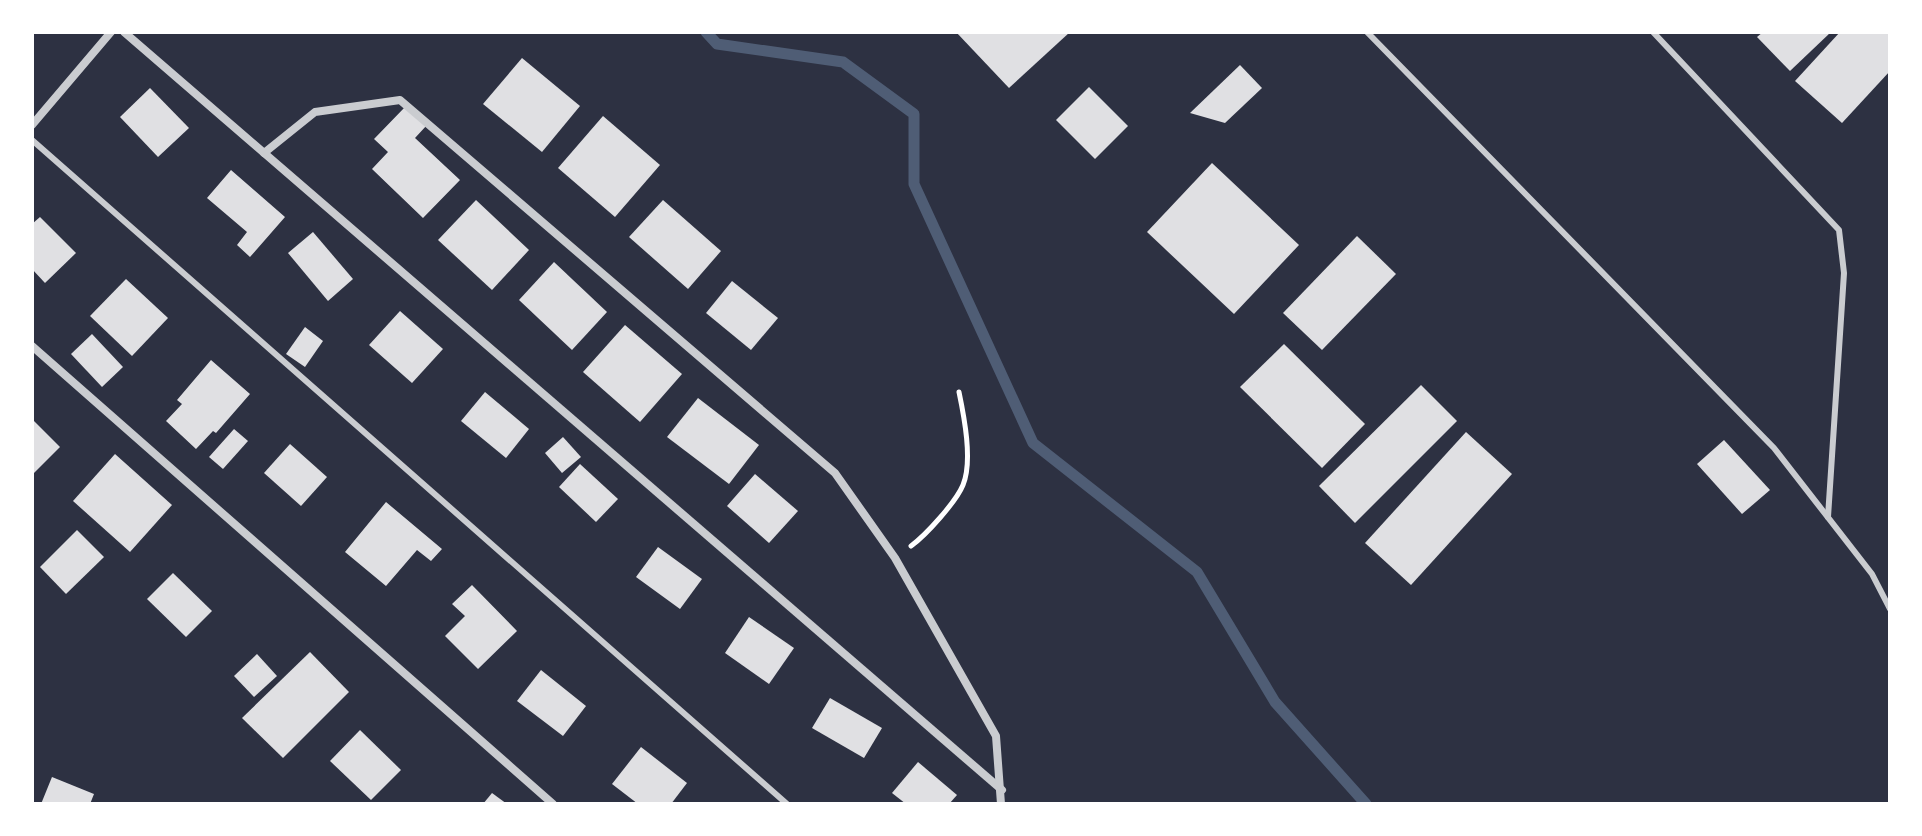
<svg xmlns="http://www.w3.org/2000/svg" width="1922" height="836" font-family="Commissioner,sans-serif">
<style>
.lines{fill:none;stroke-linecap:round;stroke-linejoin:round}
.stream{stroke:#4f5d75;stroke-width:11}
.building{fill:#e0e0e3}
.path{stroke:#fff;stroke-width:5}
.service{stroke:#caccd0;stroke-width:6}
.minor{stroke:#caccd0;stroke-width:8}
</style>
<rect width="100%" height="100%" fill="#2d3142"/>
<g class="lines">
<polyline class="stream" points="706,32 717,44 843,62 914,114 914,184 1033,443 1197,572 1275,702 1366,804"/>
</g>
<g class="building">
<polygon points="956,32 1070,32 1009,88"/>
<polygon points="1763,32 1831,32 1790,71 1757,37"/>
<polygon points="1840,32 1890,32 1890,71 1842,123 1795,81"/>
<polygon points="522,58 580,106 542,152 483,104"/>
<polygon points="1240,65 1262,88 1225,123 1190,113"/>
<polygon points="1089,87 1128,126 1095,159 1056,120"/>
<polygon points="150,88 189,128 158,157 120,117"/>
<polygon points="406,106 427,125 415,138 460,180 423,218 372,169 388,152 374,139"/>
<polygon points="603,116 660,165 615,217 558,168"/>
<polygon points="1212,163 1299,245 1234,314 1147,232"/>
<polygon points="231,170 285,217 250,257 237,245 247,232 207,198"/>
<polygon points="476,200 529,250 492,290 438,240"/>
<polygon points="663,200 721,251 688,289 629,237"/>
<polygon points="40,217 76,253 45,283 32,269 32,224"/>
<polygon points="313,232 353,279 328,301 288,253"/>
<polygon points="1357,236 1396,274 1322,350 1283,313"/>
<polygon points="554,262 607,312 572,350 519,300"/>
<polygon points="126,279 168,318 132,356 90,316"/>
<polygon points="732,281 778,318 751,350 706,313"/>
<polygon points="400,311 443,349 412,383 369,345"/>
<polygon points="625,325 682,374 640,422 583,372"/>
<polygon points="305,327 323,341 305,367 286,354"/>
<polygon points="92,334 123,367 102,387 71,354"/>
<polygon points="1284,344 1365,424 1322,468 1240,387"/>
<polygon points="211,360 250,394 216,433 213,431 196,449 166,421 182,404 177,400"/>
<polygon points="1421,385 1457,421 1355,523 1319,486"/>
<polygon points="485,392 529,429 506,458 461,421"/>
<polygon points="698,398 759,445 729,484 667,437"/>
<polygon points="32,419 60,447 32,475"/>
<polygon points="234,429 248,441 223,469 209,457"/>
<polygon points="1466,432 1512,474 1411,585 1365,543"/>
<polygon points="563,437 581,457 562,473 545,453"/>
<polygon points="1724,440 1770,490 1742,514 1697,464"/>
<polygon points="290,444 327,477 301,506 264,473"/>
<polygon points="115,454 172,505 130,552 73,501"/>
<polygon points="580,464 618,499 596,522 559,487"/>
<polygon points="755,474 798,511 769,543 727,506"/>
<polygon points="386,502 442,549 431,561 417,550 386,586 345,552"/>
<polygon points="77,530 104,557 66,594 40,567"/>
<polygon points="658,547 702,579 680,609 636,577"/>
<polygon points="173,573 212,611 186,637 147,599"/>
<polygon points="472,585 517,631 478,669 445,636 465,616 452,604"/>
<polygon points="749,617 794,648 769,684 725,653"/>
<polygon points="310,652 349,692 283,758 242,718"/>
<polygon points="257,654 277,676 254,697 234,676"/>
<polygon points="541,670 586,706 563,736 517,701"/>
<polygon points="830,698 882,728 864,758 812,728"/>
<polygon points="360,730 401,770 371,800 330,761"/>
<polygon points="641,747 687,783 671,804 638,804 612,784"/>
<polygon points="918,762 957,795 949,804 906,804 892,793"/>
<polygon points="52,777 94,794 90,804 41,804"/>
<polygon points="492,793 507,804 483,804"/>
</g>
<g class="lines">
<path class="path" d="M911 546C926 535 956 502 963 485 973 461 964 416 959 392"/>
<g class="service">
<polyline points="1367,32 1774,448 1872,574 1890,609"/>
<polyline points="1653,32 1839,230 1844,273 1828,517"/>
<polyline points="32,140 787,804"/>
</g>
<g class="minor">
<polyline points="124,32 1002,790"/>
<polyline points="32,125 111,32"/>
<polyline points="264,153 315,112 400,100 835,473 895,558 996,736 1001,804"/>
<polyline points="32,346 553,804"/>
</g>
</g>
<rect width="1922" height="836" fill="none" stroke="#ffffff" stroke-width="68"/>
</svg>
